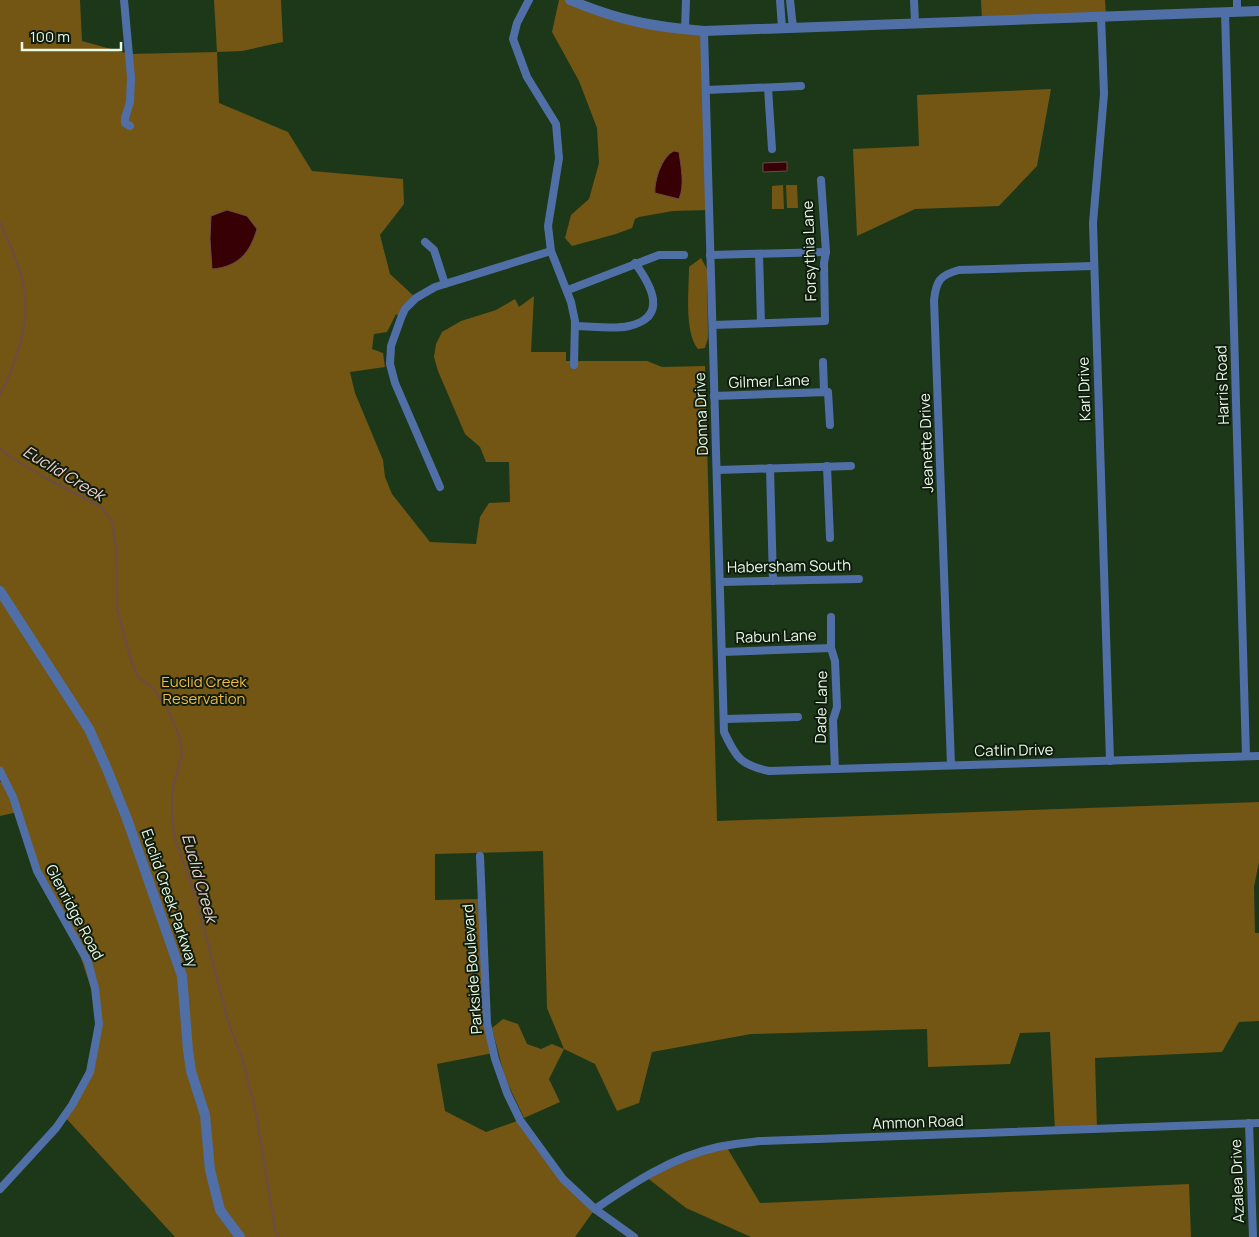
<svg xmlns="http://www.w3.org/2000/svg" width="1259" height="1237" font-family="Manrope,sans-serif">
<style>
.green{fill:#735514}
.water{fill:#370004;stroke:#6c4b48}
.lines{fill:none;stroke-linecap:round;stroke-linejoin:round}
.stream{stroke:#6c4b48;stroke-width:2}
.minor{stroke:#516fa7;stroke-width:8}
.tertiary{stroke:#516fa7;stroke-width:10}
.labels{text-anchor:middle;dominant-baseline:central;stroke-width:4;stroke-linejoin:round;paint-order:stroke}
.street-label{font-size:15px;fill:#e9fbe7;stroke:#0f1c0e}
.park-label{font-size:15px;fill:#f2ba46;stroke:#0f1c0e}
.water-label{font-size:16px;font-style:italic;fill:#f1d1cf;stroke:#0f1c0e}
</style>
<rect width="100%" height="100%" fill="#1c3819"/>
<g class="green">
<polygon points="0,0 80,0 82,41 129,54 217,52 214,0 281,0 283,42 242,51 217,52 219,103 288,132 312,171 403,179 404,204 380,235 390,274 416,298 401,318 396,314 387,332 374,334 372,349 383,353 385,367 350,372 355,393 383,460 385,477 392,494 430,542 476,544 480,517 489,503 510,502 509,462 486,462 480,447 465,434 438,371 434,357 436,344 442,332 461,321 496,310 515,299 519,307 534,296 531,352 566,352 566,361 647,361 662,367 705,366 717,821 1259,802 1259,862 1254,887 1255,933 1259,933 1259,1021 1239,1022 1222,1052 1095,1058 1097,1129 1055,1131 1050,1032 1020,1033 1010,1064 928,1067 927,1029 751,1034 652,1052 639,1103 617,1111 595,1064 564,1049 549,1079 560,1102 524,1118 505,1078 492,1028 503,1019 518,1024 527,1044 541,1049 552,1044 564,1049 547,1008 543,851 435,854 435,900 482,899 487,1023 493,1053 437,1064 445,1111 486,1132 520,1120 538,1148 595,1209 575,1237 175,1237 64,1116 90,1072 97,1007 72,930 43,882 18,812 0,816 0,782 5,782 0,771"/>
<polygon points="559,0 570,0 600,13 704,31 709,210 673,211 639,217 635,219 632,228 616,234 572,246 565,238 571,215 589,199 599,163 597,128 579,81 552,32"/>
<polygon points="981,0 1105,0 1106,16 982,21"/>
<polygon points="1051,89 1037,166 999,206 915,209 857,236 853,149 919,146 917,95"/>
<polygon points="783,185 784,209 772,209 772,186"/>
<polygon points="786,185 797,185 798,208 787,208"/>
<path d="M701 258 707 269 708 338 705 348 698 349C684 332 689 289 689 267Z"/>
<polygon points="726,1146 760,1203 1189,1184 1191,1237 751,1237 686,1208 646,1177 674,1162"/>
</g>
<g class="water">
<path d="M674 151 679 152C681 167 685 185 679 199L655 193C654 181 662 156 674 151Z"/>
<polygon points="787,162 787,171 763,172 763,163"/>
<path d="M227 210 247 216 257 229C250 253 238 267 212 269L210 239 211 216Z"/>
</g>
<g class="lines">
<g class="stream">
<path d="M0 222C8 242 19 262 23 283 31 319 17 363 0 394"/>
<polyline points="0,448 9,456 42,476 101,507 112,521 116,547 117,609 131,660 138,677 153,688 169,712 179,736 182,754 172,791 172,817 175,839 196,898 228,1021 242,1058 256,1113 276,1234 279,1237"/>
</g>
<g class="minor">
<polyline points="124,0 131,77 130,102 125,118 125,123 130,126"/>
<polyline points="529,0 517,23 513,39 527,77 556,124 559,158 548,226 551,251 571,302 575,321 574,365"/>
<polyline points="780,0 782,28"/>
<polyline points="790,0 793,28"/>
<polyline points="914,0 915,23"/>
<polyline points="1237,0 1237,12"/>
<polyline points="1225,12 1246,756"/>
<polyline points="1101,16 1104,94 1093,223 1110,761"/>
<polyline points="685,29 686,0"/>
<path d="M704 31 724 732C736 758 741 765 769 771L1259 756"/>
<polyline points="768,88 772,149"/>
<polyline points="706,90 801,86"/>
<polyline points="425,242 434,250 445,284"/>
<polyline points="759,254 761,323"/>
<polyline points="710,255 826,252"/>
<polyline points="568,290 659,255 684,255"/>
<polyline points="713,325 825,321 824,263 826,252 821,180"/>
<path d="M575 326C591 326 613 330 629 326 669 317 651 285 635 263"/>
<polyline points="823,362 824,392"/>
<polyline points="714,396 828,392 830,425"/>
<polyline points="827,466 830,538"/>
<polyline points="770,468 773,581"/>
<polyline points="717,470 851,466"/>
<polyline points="440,487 395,383 390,364 391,346 401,318 405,309 416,298 435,287 551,251"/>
<polyline points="720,582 859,579"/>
<polyline points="831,617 831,648 835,661 837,707 833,720 835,769"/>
<polyline points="722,652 831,648"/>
<polyline points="724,719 798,717"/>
<path d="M951 765 934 300C936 281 940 275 959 270L1094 266"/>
<polyline points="0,771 13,797 37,871 88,962 95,988 99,1024 90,1072 72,1105 56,1128 0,1189"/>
<polyline points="480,856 487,1023 495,1059 507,1093 520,1120 563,1179 595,1209 634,1237"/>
<polyline points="1249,1123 1253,1237"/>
<path d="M595 1209C633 1183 672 1157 718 1147 732 1144 746 1143 760 1141L1259 1123"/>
</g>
<g class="tertiary">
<path d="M570 0C617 20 653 27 704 31L1259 11"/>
<polyline points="0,591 89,729 107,769 127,819 182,976 188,1050 191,1071 205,1115 210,1170 220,1210 240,1237"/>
</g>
</g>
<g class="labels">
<g class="street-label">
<text transform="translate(809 251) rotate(-92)">Forsythia Lane</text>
<text transform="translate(769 381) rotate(-2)">Gilmer Lane</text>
<text transform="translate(1222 385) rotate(-92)">Harris Road</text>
<text transform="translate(1084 389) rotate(-92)">Karl Drive</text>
<text transform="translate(701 414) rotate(-92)">Donna Drive</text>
<text transform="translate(926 443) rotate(-92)">Jeanette Drive</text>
<text transform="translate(789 566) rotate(-1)">Habersham South</text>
<text transform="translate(776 636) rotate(-2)">Rabun Lane</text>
<text transform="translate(821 707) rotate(-89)">Dade Lane</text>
<text transform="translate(1014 750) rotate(-1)">Catlin Drive</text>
<text transform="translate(170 898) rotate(71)">Euclid Creek Parkway</text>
<text transform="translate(75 912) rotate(62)">Glenridge Road</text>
<text transform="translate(472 969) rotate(-94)">Parkside Boulevard</text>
<text transform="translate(918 1122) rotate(-2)">Ammon Road</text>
<text transform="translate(1237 1181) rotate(-92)">Azalea Drive</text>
</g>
<g class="park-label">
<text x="204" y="681">Euclid Creek<tspan x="204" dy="17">Reservation</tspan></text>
</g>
<g class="water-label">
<text transform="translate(64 473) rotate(31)">Euclid Creek</text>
<text transform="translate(200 878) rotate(74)">Euclid Creek</text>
</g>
</g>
<path d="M22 42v8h99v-8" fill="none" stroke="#e9fbe7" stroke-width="2.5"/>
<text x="30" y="42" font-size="15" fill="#e9fbe7" stroke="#0f1c0e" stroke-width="4" paint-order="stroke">100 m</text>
</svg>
